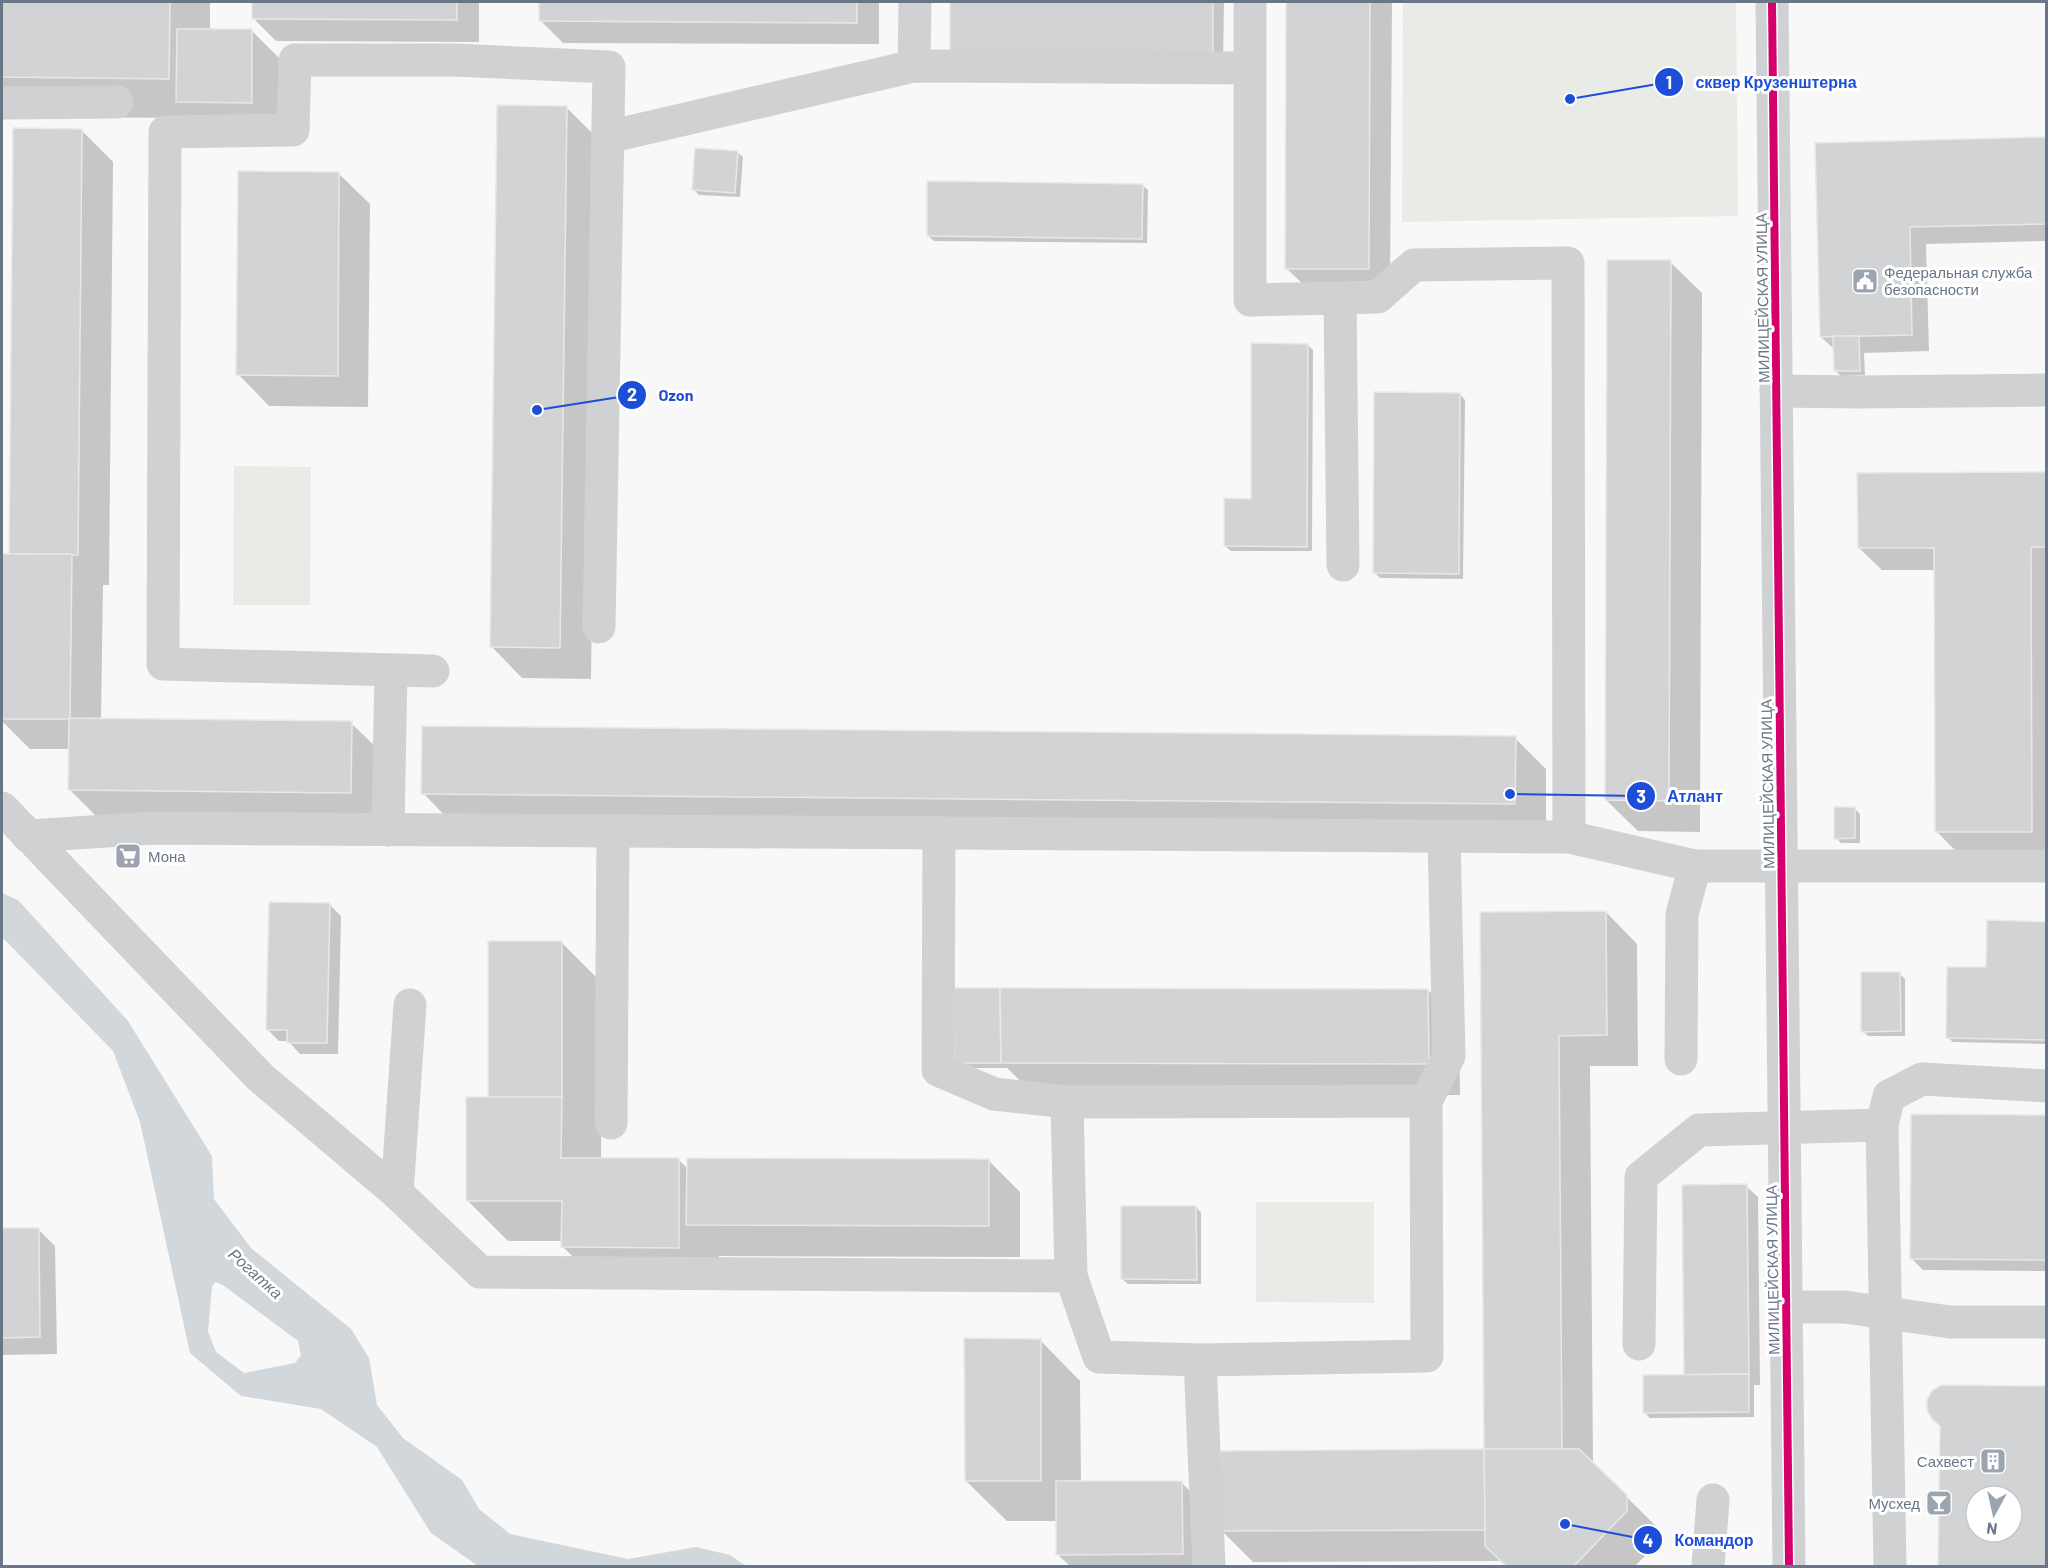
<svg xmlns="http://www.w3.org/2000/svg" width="2048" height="1568" font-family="Barlow,sans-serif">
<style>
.green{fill:#e8ebe6}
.water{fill:#d2d7db;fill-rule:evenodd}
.shadow{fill:#0003;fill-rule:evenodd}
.building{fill:#d2d3d4;stroke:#e8e8e8;stroke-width:1.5;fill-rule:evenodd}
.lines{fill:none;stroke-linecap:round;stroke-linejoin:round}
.minor{stroke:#d0d1d3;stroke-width:33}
.cycleway-casing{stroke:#fff;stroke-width:11}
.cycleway{stroke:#d6006c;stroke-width:8}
.labels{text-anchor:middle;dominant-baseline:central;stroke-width:6;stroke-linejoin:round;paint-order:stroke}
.poi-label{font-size:15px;fill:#697688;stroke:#fff;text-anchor:start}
.street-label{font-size:15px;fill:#697688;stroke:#fff}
.water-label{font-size:16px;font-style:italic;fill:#657783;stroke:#fff}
.leader{fill:none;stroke:#1d4ed8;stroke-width:2}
.callout-dot{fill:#1d4ed8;stroke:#fff;stroke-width:2}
.mark-label{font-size:18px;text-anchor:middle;font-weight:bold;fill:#fff}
.callout-label{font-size:16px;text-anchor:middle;font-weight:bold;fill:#1d4ed8;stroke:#fff;stroke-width:6;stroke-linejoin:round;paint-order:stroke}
</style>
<rect width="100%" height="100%" fill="#f8f8f8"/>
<g class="green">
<polygon points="1403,2 1736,2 1738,216 1402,222"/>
<polygon points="234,466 311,467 310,605 233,605"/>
<polygon points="1256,1202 1374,1202 1374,1303 1256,1302"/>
</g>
<path class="water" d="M2 893 18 900 128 1021 212 1156 214 1199 251 1248 351 1329 369 1358 377 1405 403 1438 462 1480 479 1509 510 1534 628 1559 696 1547 730 1555 746 1566H478L431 1533 377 1447 321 1409 241 1396 190 1353 140 1122 113 1051 2 937ZM215 1282 223 1285 298 1341 301 1355 295 1363 244 1373 216 1352 208 1331 212 1287Z"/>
<g class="shadow">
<polygon points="2,2 210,2 210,30 252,31 283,62 283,134 195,118 22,117 2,96"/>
<polygon points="254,2 479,2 479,42 276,41 254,19"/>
<polygon points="540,2 879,2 879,44 563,43 540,20"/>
<polygon points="952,2 1224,2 1223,64 952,51"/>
<polygon points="1288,2 1392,2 1390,291 1309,290 1286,268"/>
<polygon points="567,108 598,139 591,679 522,678 491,646"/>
<polygon points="81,130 113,162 109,585 103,585 101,720 351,723 383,754 382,824 101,821 70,790 70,749 30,749 2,721 2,556 11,556"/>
<polygon points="2046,139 2046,241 1926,244 1929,351 1864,353 1865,375 1841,376 1835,370 1835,350 1821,337 1817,144"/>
<polygon points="737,152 743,157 740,197 699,195 693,189"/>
<polygon points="338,173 370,204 368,407 269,406 238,374"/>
<polygon points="1142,185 1148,190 1147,243 934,241 928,236"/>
<polygon points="1670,262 1702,293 1700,832 1638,831 1606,800"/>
<polygon points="1308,345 1313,350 1312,551 1231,551 1225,546 1252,500"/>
<polygon points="1460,394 1465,400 1463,579 1380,578 1375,573"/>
<polygon points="2046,473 2046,854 1959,854 1937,832 1935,570 1882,570 1859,548 1858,474"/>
<polygon points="1515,738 1546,769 1546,835 454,825 423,793"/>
<polygon points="1855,809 1860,814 1860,843 1841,843 1836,838"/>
<polygon points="330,905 341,916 338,1054 300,1054 288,1041 279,1041 267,1029"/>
<polygon points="1606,912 1637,944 1638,1066 1590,1066 1593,1464 1658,1528 1658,1543 1635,1566 1507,1566 1502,1561 1253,1562 1222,1531 1222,1566 1070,1566 1057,1554 1057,1521 1007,1521 966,1481 1040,1340 1080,1381 1081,1482 1181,1482 1222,1523 1486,1451 1481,913"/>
<polygon points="1988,922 2046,923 2046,1044 1953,1042 1947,1037 1987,969"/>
<polygon points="561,942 602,983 601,1159 678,1159 688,1169 988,1160 1020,1192 1020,1257 719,1256 719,1288 604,1287 563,1247 563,1241 508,1241 467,1200 489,1098"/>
<polygon points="1899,973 1905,979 1905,1036 1868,1036 1863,1031"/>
<polygon points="1428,990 1459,1022 1460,1095 1034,1094 1007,1068 961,1068 956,1062"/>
<polygon points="1912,1115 2046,1116 2046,1271 1923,1270 1911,1258"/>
<polygon points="1746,1186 1758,1197 1760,1385 1754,1385 1754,1417 1650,1418 1645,1413 1686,1376"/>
<polygon points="1196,1207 1201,1213 1201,1284 1128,1284 1122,1279"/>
<polygon points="38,1229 55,1246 57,1354 2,1355 2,1230"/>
<path d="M1941 1386 2046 1388V1566H1940ZM1976 1496H2012V1532H1976Z"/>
</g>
<g class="building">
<polygon points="2,2 170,2 169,79 2,77"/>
<polygon points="252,2 457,2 457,20 252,19"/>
<polygon points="539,2 857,2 857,23 539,21"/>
<polygon points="950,2 1213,2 1213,53 950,52"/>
<polygon points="1286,2 1370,2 1369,269 1285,269"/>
<polygon points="177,29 252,29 252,103 176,102"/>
<polygon points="497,105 567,106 560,648 490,647"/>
<polygon points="13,128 82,129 78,555 9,554"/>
<polygon points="2046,137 2046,224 1910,227 1912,335 1820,337 1815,143"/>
<polygon points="695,148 738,151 735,193 692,190"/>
<polygon points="238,171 339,172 338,376 236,375"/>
<polygon points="927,181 1143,184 1142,239 927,236"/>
<polygon points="1607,260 1671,260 1669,801 1605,800"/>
<polygon points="1833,336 1859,336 1860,371 1834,371"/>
<polygon points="1251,343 1308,344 1307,547 1224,546 1224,498 1251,499"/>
<polygon points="1374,392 1460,393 1459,574 1373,573"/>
<polygon points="2046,472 2046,547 2031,547 2032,832 1935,832 1934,548 1858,548 1857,473"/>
<polygon points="2,554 72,554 70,718 352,721 351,793 68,790 69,719 2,719"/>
<polygon points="422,726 1516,736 1515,804 421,794"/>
<polygon points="1834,807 1855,807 1855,838 1834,839"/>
<polygon points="269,902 330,903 327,1043 287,1043 287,1030 266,1030"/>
<polygon points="1606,911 1607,1035 1559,1036 1562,1449 1484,1449 1480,912"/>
<polygon points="1987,920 2046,922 2046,1040 1946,1038 1947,967 1986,967"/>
<rect x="488" y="941" width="74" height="156"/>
<polygon points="1861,972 1900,972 1901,1031 1861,1032"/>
<polygon points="954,988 1000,988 1001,1063 954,1063"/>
<polygon points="1000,988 1428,989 1429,1064 1001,1063"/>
<polygon points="466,1097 562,1097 561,1158 679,1158 679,1248 561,1247 562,1201 466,1201"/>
<polygon points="1911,1114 2046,1115 2046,1260 1910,1259"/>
<polygon points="687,1158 989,1159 989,1226 686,1225"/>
<polygon points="1747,1184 1749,1374 1684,1375 1682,1185"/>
<polygon points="1121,1206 1196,1206 1197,1280 1121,1279"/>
<polygon points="2,1228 39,1228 40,1337 2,1338"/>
<polygon points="964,1338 1041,1339 1041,1481 965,1481"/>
<polygon points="1749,1374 1749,1412 1643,1413 1643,1375"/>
<path d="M1941 1385 2046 1386V1566H1938L1940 1426 1932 1419 1927 1410V1399L1932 1391ZM1976 1496H2012V1532H1976Z"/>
<polygon points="1484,1449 1579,1449 1627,1495 1627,1511 1574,1566 1506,1566 1485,1546"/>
<polygon points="1484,1449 1485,1530 1220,1531 1220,1451"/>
<polygon points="1056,1481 1182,1481 1183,1554 1056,1555"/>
</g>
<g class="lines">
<g class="minor">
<polyline points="1250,2 1250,300 1340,298 1343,565"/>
<polyline points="1772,2 1789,1566"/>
<polyline points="914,66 915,2"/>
<polyline points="2,103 117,102"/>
<polyline points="608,137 914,66 1249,68"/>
<polyline points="1340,298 1378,297 1414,265 1568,263 1569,837"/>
<polyline points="1776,391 1858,392 2046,390"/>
<polyline points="433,671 163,664 165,132 293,130 295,60 454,60 609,67 599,627"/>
<polyline points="2,808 260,1077 397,1193 480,1272 1071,1276"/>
<polyline points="388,830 391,670"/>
<polyline points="939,833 938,1070 994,1094 1067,1102"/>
<polyline points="28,836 153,828 1569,837 1695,866 2046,866"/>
<polyline points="1681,1059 1682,914 1695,866"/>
<polyline points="1426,1101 1067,1102 1071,1276 1099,1357 1200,1360 1427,1356 1426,1101 1449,1056 1444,836"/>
<polyline points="611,1123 613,831"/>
<polyline points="397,1193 410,1005"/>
<polyline points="1786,1307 1845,1307 1950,1322 2046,1322"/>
<polyline points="1639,1344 1641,1177 1699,1130 1882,1125"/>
<polyline points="1200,1360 1209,1566"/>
<polyline points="1708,1566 1713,1500"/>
<polyline points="1890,1566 1882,1125 1889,1096 1922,1079 2046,1086"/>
</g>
<defs>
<polyline id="cycleway" points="1772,2 1789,1566"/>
</defs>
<use href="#cycleway" class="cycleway-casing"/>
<use href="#cycleway" class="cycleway"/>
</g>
<defs>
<symbol id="civic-square" viewBox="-11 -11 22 22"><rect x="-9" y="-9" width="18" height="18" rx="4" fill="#9ba4af" stroke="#fff"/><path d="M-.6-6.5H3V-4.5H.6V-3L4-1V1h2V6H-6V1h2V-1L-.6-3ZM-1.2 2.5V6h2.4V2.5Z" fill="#fff"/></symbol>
<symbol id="supermarket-square" viewBox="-11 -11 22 22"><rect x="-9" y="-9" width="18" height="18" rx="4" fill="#9ba4af" stroke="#fff"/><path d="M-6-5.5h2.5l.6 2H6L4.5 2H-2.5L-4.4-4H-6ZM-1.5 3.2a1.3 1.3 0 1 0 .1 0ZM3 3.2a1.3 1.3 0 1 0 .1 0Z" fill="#fff"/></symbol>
<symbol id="building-square" viewBox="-11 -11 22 22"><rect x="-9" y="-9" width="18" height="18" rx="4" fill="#9ba4af" stroke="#fff"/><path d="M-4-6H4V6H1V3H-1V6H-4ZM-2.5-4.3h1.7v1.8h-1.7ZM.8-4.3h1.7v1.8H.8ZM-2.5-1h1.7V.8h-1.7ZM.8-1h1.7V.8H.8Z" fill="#fff"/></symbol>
<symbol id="bar-square" viewBox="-11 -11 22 22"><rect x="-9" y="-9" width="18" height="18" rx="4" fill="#9ba4af" stroke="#fff"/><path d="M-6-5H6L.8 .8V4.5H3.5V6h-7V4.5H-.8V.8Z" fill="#fff"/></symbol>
</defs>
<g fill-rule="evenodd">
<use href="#civic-square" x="1850" y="266" width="30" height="30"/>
<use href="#supermarket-square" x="113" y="841" width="30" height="30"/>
<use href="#building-square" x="1978" y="1446" width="30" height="30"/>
<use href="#bar-square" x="1924" y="1488" width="30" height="30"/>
</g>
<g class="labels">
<g class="poi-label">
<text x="1884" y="272">Федеральная служба<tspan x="1884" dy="17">безопасности</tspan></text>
<text x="148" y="856">Мона</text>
<text x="1974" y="1461" text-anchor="end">Сахвест</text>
<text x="1920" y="1503" text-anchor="end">Мусхед</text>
</g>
<g class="street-label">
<text transform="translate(1762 298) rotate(-91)">МИЛИЦЕЙСКАЯ УЛИЦА</text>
<text transform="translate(1767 784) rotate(-91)">МИЛИЦЕЙСКАЯ УЛИЦА</text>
<text transform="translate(1772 1270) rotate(-91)">МИЛИЦЕЙСКАЯ УЛИЦА</text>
</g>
<g class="water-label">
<text transform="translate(256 1273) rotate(42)">Рогатка</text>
</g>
</g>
<path class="leader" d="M1570 99L1669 82M537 410L632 395M1510 794L1641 796M1565 1524L1648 1540"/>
<g class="callout-dot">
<circle cx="1570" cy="99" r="6"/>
<circle cx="537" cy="410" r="6"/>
<circle cx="1510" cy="794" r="6"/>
<circle cx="1565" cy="1524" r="6"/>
<circle cx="1669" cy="82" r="15"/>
<circle cx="632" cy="395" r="15"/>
<circle cx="1641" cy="796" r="15"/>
<circle cx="1648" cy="1540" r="15"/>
</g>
<g class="mark-label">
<text x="1669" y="89">1</text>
<text x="632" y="401">2</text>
<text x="1641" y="803">3</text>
<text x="1648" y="1547">4</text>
</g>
<g class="callout-label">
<text x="1776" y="88">сквер Крузенштерна</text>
<text x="676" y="401">Ozon</text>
<text x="1695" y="802">Атлант</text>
<text x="1714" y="1546">Командор</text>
</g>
<rect width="2048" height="1568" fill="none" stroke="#697688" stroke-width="6"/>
<g transform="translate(1994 1514) rotate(188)"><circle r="28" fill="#ffffff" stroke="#c3c8cf" stroke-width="1.5"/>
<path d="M0-4.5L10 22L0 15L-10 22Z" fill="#9ba4af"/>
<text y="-9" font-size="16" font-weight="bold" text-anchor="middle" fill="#697688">N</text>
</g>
</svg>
